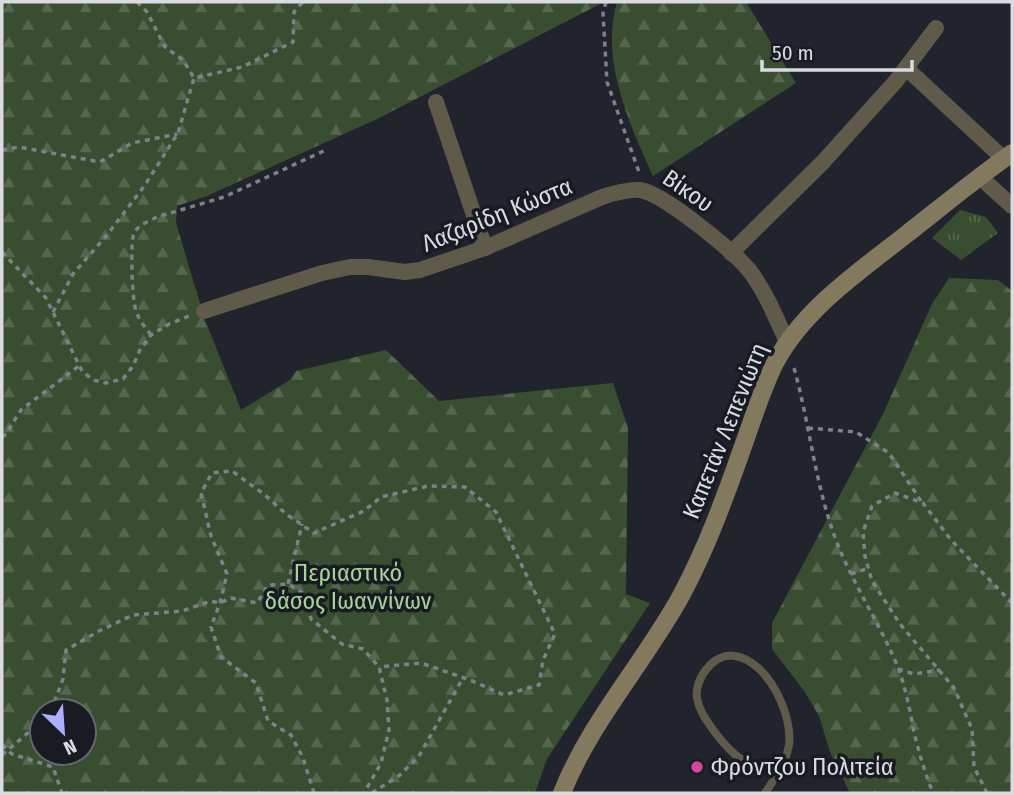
<svg xmlns="http://www.w3.org/2000/svg" width="1014" height="795" font-family="'Fira Sans Condensed',sans-serif">
<style>
.forest{fill:url(#forest-firs);fill-rule:evenodd}
.park{fill:url(#park-tufts)}
.lines{fill:none;stroke-linecap:round;stroke-linejoin:round}
.path{stroke:#7f8188;stroke-width:3.5;stroke-dasharray:5 5;stroke-linecap:butt}
.lane{stroke:#605a4a;stroke-width:8}
.street{stroke:#605a4a;stroke-width:16}
.secondary{stroke:#82795f;stroke-width:18}
.hotel-dot{fill:#d1479c;stroke:#181b22;stroke-width:2.5}
.labels{text-anchor:middle;dominant-baseline:central;stroke-width:7;stroke-linejoin:round;paint-order:stroke}
.street-label{font-size:24px;fill:#d9dbe0;stroke:#181b22}
.park-label{font-size:24px;fill:#a9d29a;stroke:#181b22}
.poi-label{font-size:24px;fill:#d9dbe0;stroke:#181b22;text-anchor:start}
</style>
<defs>
<pattern id="forest-firs" width="22" height="20" patternUnits="userSpaceOnUse" patternTransform="scale(1.75)"><rect width="22" height="20" fill="#394e31"/><path d="M5 1l3.5 6h-7zM16 11l3.5 6h-7z" fill="#55674f"/></pattern>
<pattern id="park-tufts" width="24" height="20" patternUnits="userSpaceOnUse" patternTransform="scale(1.75)"><rect width="24" height="20" fill="#394e31"/><path d="M3 7l-1-3M5 7V3M7 7l1-3M15 17l-1-3M17 17v-4M19 17l1-3" fill="none" stroke="#55674f"/></pattern>
</defs>
<rect width="100%" height="100%" fill="#21242c"/>
<g class="forest">
<path d="M2 2H604L377 119 207 196 177 206 176 223 205 320 241 410 290 380 296 371 386 350 439 401 613 383 628 428 626 594 650 603 547 759 535 793H2ZM42 711H84V753H42Z"/>
<path d="M617 2H746L796 83 653 176C629 124 600 59 617 2Z"/>
<polygon points="949,278 998,280 1012,291 1012,793 850,793 830,752 819,716 805,692 772,649 772,623 883,414 932,304"/>
</g>
<polygon class="park" points="960,210 986,217 998,233 961,260 932,238"/>
<g class="lines">
<g class="path">
<polyline points="137,2 147,12 165,47 183,60 194,78"/>
<polyline points="606,2 603,13 607,82 639,172"/>
<polyline points="2,150 19,147 100,162 132,143 177,134"/>
<polyline points="2,252 46,298 82,371 93,380 106,383 123,379 133,366 140,350 151,335 169,324 189,316"/>
<polyline points="53,312 73,274 107,235 145,185 178,133 194,78 242,67 293,42 294,12 303,2"/>
<path d="M151 335C145 327 139 320 136 311 132 301 130 242 134 233 138 225 149 221 157 217L224 197 328 149"/>
<path d="M794 368C810 425 815 485 836 540 853 585 881 625 899 670 906 690 910 711 914 732 919 753 925 773 933 793"/>
<polyline points="808,428 856,432 889,453 921,501"/>
<polyline points="2,437 6,434 21,410 79,366"/>
<polyline points="851,574 869,568"/>
<polyline points="288,584 302,524"/>
<polyline points="898,669 914,674 940,670"/>
<polyline points="51,711 63,679 66,650 99,631 133,615 182,611 211,601 220,603 231,598 257,603 268,585 288,584 306,595 311,619 342,644 363,649 379,667 387,700 389,730 381,763 364,793"/>
<polyline points="2,745 12,754 53,767 62,793"/>
<polyline points="2,755 42,721"/>
<polyline points="314,793 303,758 291,735 268,721 256,683 221,657 211,627 220,603 227,574 211,536 201,493 212,473 232,471 265,495 286,514 314,533 364,511 381,497 428,486 465,487 496,512 555,634 543,660 539,685 504,695 470,680 421,663 379,667"/>
<polyline points="372,793 400,775 419,756 463,678"/>
<polyline points="987,793 974,767 972,729 954,688 900,624 872,581 865,556 863,532 872,506 895,493 923,503 951,540 1012,603"/>
</g>
<path class="lane" d="M765 793C775 778 786 764 789 745 793 715 768 661 735 656 714 652 694 679 697 698 699 711 707 721 714 731 733 757 748 768 780 771"/>
<g class="street">
<polyline points="906,68 1004,159"/>
<polyline points="436,102 485,248"/>
<polyline points="980,177 1012,206"/>
<polyline points="731,253 823,162 896,81 936,28"/>
<path d="M204 311 322 273 350 267H368L405 272 420 270 485 248 602 197C614 193 627 189 640 190 663 193 733 251 749 270 766 292 776 318 787 342"/>
</g>
<path class="secondary" d="M562 793C591 720 645 662 682 594 706 549 724 500 741 452 752 422 761 391 775 363 803 310 857 273 903 237 939 209 975 179 1012 153"/>
</g>
<circle class="hotel-dot" cx="697" cy="767" r="7"/>
<g class="labels">
<g class="street-label">
<text transform="translate(688 191) rotate(35)">Βίκου</text>
<text transform="translate(497 215) rotate(-22)">Λαζαρίδη Κώστα</text>
<text transform="translate(725 431) rotate(-68)">Καπετάν Λεπενιώτη</text>
</g>
<g class="park-label">
<text x="348" y="573">Περιαστικό<tspan x="348" dy="28">δάσος Ιωαννίνων</tspan></text>
</g>
<g class="poi-label">
<text x="711" y="767">Φρόντζου Πολιτεία</text>
</g>
</g>
<rect width="1014" height="795" fill="none" stroke="#d9dbe0" stroke-width="7"/>
<g transform="translate(63 732) rotate(155)"><circle r="33" fill="#181b22" stroke="#65686e" stroke-width="2"/>
<path d="M0-5L12 26L0 18L-12 26Z" fill="#aeaefb"/>
<text y="-10" font-size="19" font-weight="bold" text-anchor="middle" fill="#d9dbe0">N</text>
</g>
<path d="M762 60v10h150v-10" fill="none" stroke="#d9dbe0" stroke-width="3.5"/>
<text x="772" y="60" font-size="21" fill="#d9dbe0" stroke="#181b22" stroke-width="5" paint-order="stroke">50 m</text>
</svg>
